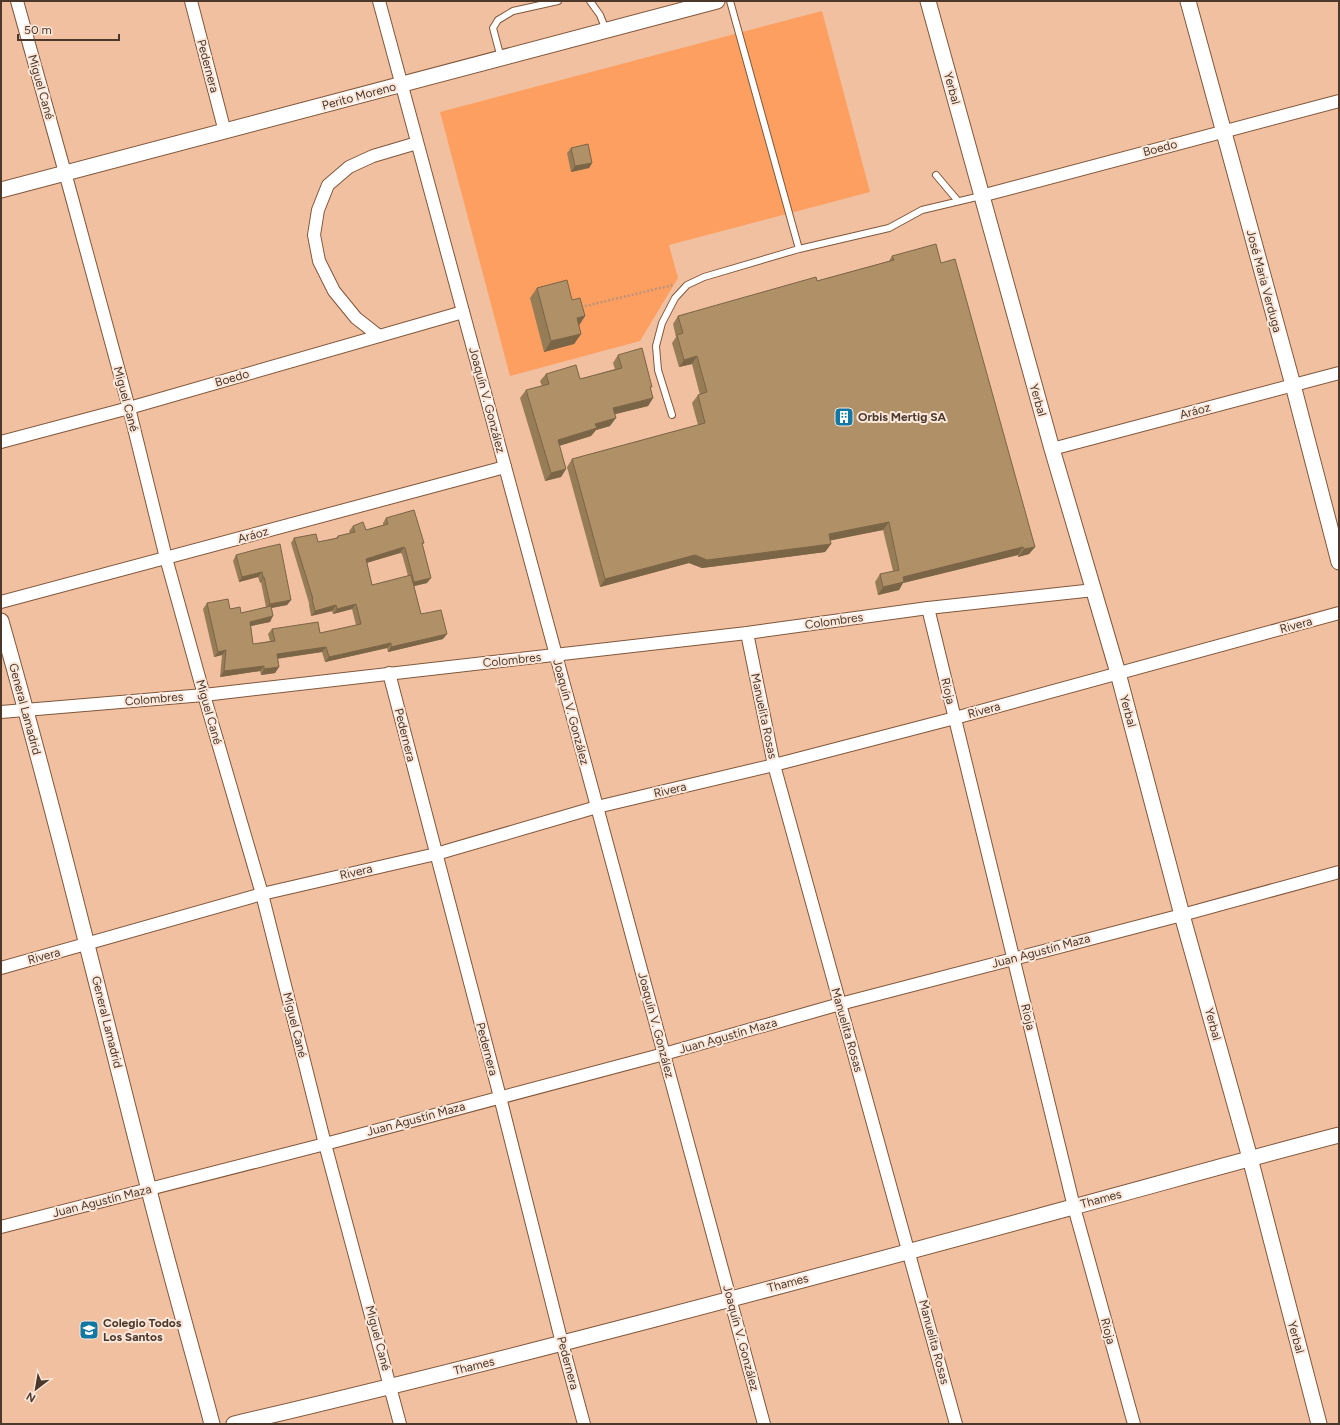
<svg xmlns="http://www.w3.org/2000/svg" width="1340" height="1425" font-family="Figtree,sans-serif">
<style>
.green{fill:#fc9f60}
.lines{fill:none;stroke-linecap:round;stroke-linejoin:round}
.service-casing{stroke:#81573b;stroke-width:8}
.minor-casing{stroke:#81573b;stroke-width:14}
.tertiary-casing{stroke:#81573b;stroke-width:17}
.path{stroke:#bb947b;stroke-width:2.5;stroke-dasharray:2 2;stroke-linecap:butt}
.service{stroke:#fff;stroke-width:6}
.minor{stroke:#fff;stroke-width:12}
.tertiary{stroke:#fff;stroke-width:15}
.wall{fill:#977c58;fill-rule:evenodd}
.shaded-wall{fill:#7b6547}
.building{fill:#b09066;stroke:#7b6547}
.labels{text-anchor:middle;dominant-baseline:central;stroke-width:4;stroke-linejoin:round;paint-order:stroke}
.street-label{font-size:12px;fill:#4b382b;stroke:#fce7db}
.poi-label{font-size:12px;font-weight:bold;fill:#4b382b;stroke:#fce7db;text-anchor:start}
</style>
<rect width="100%" height="100%" fill="#f0c0a1"/>
<polygon class="green" points="822,11 870,192 669,245 678,278 640,341 510,376 440,112"/>
<g class="lines">
<defs>
<g id="service">
<polyline points="590,1 600,15 606,30"/>
<polyline points="730,1 799,249"/>
<polyline points="501,58 493,28 498,20 513,11 558,1"/>
<polyline points="936,175 958,201"/>
<polyline points="672,415 658,370 656,346 662,323 675,298 687,285 704,277 799,249 889,228 922,210 981,196"/>
</g>
<g id="minor">
<polyline points="17,1 69,187 129,408 166,558 204,695 262,894 325,1144 400,1424"/>
<polyline points="191,1 225,132"/>
<polyline points="379,1 764,1424"/>
<polyline points="981,196 1339,101"/>
<polyline points="379,336 356,318 334,291 319,261 314,235 318,210 328,185 349,167 373,156 417,143"/>
<polyline points="1,442 129,408 463,312"/>
<polyline points="1052,449 1339,373"/>
<polyline points="1,602 505,467"/>
<polyline points="928,608 1074,1207 1134,1424"/>
<polyline points="747,633 774,765 956,1424"/>
<polyline points="389,673 500,1097 562,1343 584,1424"/>
<polyline points="1,712 204,695 747,633 928,608 1094,590"/>
<polyline points="1,968 262,894 436,854 597,807 774,765 955,718 1339,613"/>
<polyline points="1,1227 325,1144 664,1054 840,1004 1182,915 1339,872"/>
</g>
<g id="tertiary">
<polyline points="928,1 1052,449 1118,673 1182,915 1250,1158 1319,1424"/>
<polyline points="1188,1 1293,385 1339,562"/>
<polyline points="1,190 717,1"/>
<path d="M1 621C54 808 100 998 148 1186 168 1266 191 1345 212 1424"/>
<path d="M234 1424C515 1358 794 1283 1073 1207 1162 1183 1250 1158 1339 1135"/>
</g>
</defs>
<use href="#service" class="service-casing"/>
<use href="#minor" class="minor-casing"/>
<use href="#tertiary" class="tertiary-casing"/>
<polyline class="path" points="581,307 673,285"/>
<use href="#service" class="service"/>
<use href="#minor" class="minor"/>
<use href="#tertiary" class="tertiary"/>
</g>
<g class="wall">
<polygon points="571,148 592,163 589,168 571,172 567,153"/>
<polygon points="892,256 941,263 1035,547 1029,554 1018,557 1018,555 903,583 899,590 878,595 875,582 880,574 893,571 883,530 830,540 831,544 825,552 702,568 689,563 600,587 567,467 572,459 698,425 692,403 698,395 700,395 692,364 679,367 672,343 676,337 673,324 678,316 817,281 889,261"/>
<polygon points="537,288 572,300 585,316 579,325 581,334 574,344 544,352 530,298"/>
<polygon points="618,355 651,389 653,398 648,406 615,414 610,426 596,430 591,436 559,446 566,469 561,477 545,481 520,398 526,390 542,386 540,381 546,374 580,379 615,369 613,363"/>
<path d="M386 518 424 543 422 545 427 583 414 586 421 614 443 639 388 652 387 648 325 662 322 652 277 659 279 667 275 673 261 675 260 671 220 677 222 655 214 657 203 609 207 603 230 609 241 613 266 607 261 582 260 583 258 577 239 582 233 561 236 555 258 549 291 600 287 605 271 608 270 622 251 626 253 644 270 641 268 634 272 629 320 633 356 625 352 609 333 614 332 611 311 616 309 605V603L291 543 294 538 318 542 336 538 338 536 350 533 349 531 353 526 366 530 383 525V523ZM400 553 402 554 408 576 372 585 367 563Z"/>
</g>
<g class="shaded-wall">
<polygon points="592,163 589,168 571,172 575,166"/>
<polygon points="585,316 578,327 577,318"/>
<polygon points="581,334 574,344 544,352 551,341"/>
<polygon points="697,356 692,364 679,367 684,360"/>
<polygon points="653,398 648,406 608,416 613,408"/>
<polygon points="616,418 610,426 596,430 591,436 552,448 558,440 595,424"/>
<polygon points="566,469 561,477 545,481 551,473"/>
<polygon points="889,522 883,530 823,542 829,534"/>
<polygon points="831,544 825,552 702,568 689,563 600,587 605,579 695,555"/>
<polygon points="404,547 400,553 362,564 366,559"/>
<polygon points="1023,547 1018,555 903,583 899,590 878,595 883,587 903,577"/>
<polygon points="1035,547 1029,554 1018,557 1024,549"/>
<polygon points="262,572 258,577 239,582 242,577"/>
<polygon points="263,577 264,577 261,582 260,583"/>
<polygon points="431,578 427,583 410,587 414,582"/>
<polygon points="291,600 287,605 266,609 270,604"/>
<polygon points="356,604 352,609 333,614 337,609"/>
<polygon points="336,605 332,611 311,616 315,611"/>
<polygon points="273,616 270,622 246,627 250,622"/>
<polygon points="447,634 443,639 388,652 391,647"/>
<polygon points="391,643 387,648 325,662 329,657"/>
<polygon points="326,647 322,652 273,659 277,654"/>
<polygon points="226,650 222,655 214,657 218,652"/>
<polygon points="264,666 260,671 220,677 224,671"/>
<polygon points="279,667 275,673 261,675 264,669"/>
</g>
<g class="building">
<polygon points="588,144 592,163 575,166 571,148"/>
<polygon points="936,244 941,263 955,259 1035,547 1024,549 1023,547 903,577 904,582 883,587 880,574 899,570 889,522 829,534 831,544 707,560 695,555 605,579 572,459 705,423 698,395 707,392 697,356 684,360 677,335 683,333 678,316 816,277 817,281 894,260 892,256"/>
<polygon points="567,280 572,300 580,298 585,316 577,318 581,334 551,341 537,288"/>
<polygon points="642,348 652,387 650,387 653,398 613,408 616,418 595,424 597,428 558,440 566,469 551,473 526,390 549,384 546,374 576,365 580,379 622,368 618,355"/>
<polygon points="414,510 424,543 422,543 431,578 414,582 405,548 404,547 366,559 372,585 411,575 421,614 441,610 447,634 391,647 391,643 329,657 326,647 277,654 279,667 264,669 264,666 224,671 226,650 218,652 207,603 228,599 230,609 240,607 241,613 271,606 273,616 250,622 253,644 275,641 272,629 318,622 320,633 361,624 356,604 337,609 336,605 315,611 312,599 313,599 294,538 316,534 318,542 338,538 338,536 355,532 353,526 363,522 366,530 388,524 386,518"/>
<polygon points="280,544 291,600 270,604 264,577 263,577 262,572 242,577 236,555 258,549"/>
</g>
<defs>
<symbol id="building-square" viewBox="-11 -11 22 22"><rect x="-9" y="-9" width="18" height="18" rx="4" fill="#1078a3" stroke="#fce7db"/><path d="M-4-6H4V6H1V3H-1V6H-4ZM-2.5-4.3h1.7v1.8h-1.7ZM.8-4.3h1.7v1.8H.8ZM-2.5-1h1.7V.8h-1.7ZM.8-1h1.7V.8H.8Z" fill="#fff"/></symbol>
<symbol id="school-square" viewBox="-11 -11 22 22"><rect x="-9" y="-9" width="18" height="18" rx="4" fill="#1078a3" stroke="#fce7db"/><path d="M0-5L7-2L0 1L-7-2ZM-4 1L0 2.5L4 1V4Q0 6-4 4Z" fill="#fff"/></symbol>
</defs>
<g fill-rule="evenodd">
<use href="#building-square" x="833" y="406" width="22" height="22"/>
<use href="#school-square" x="78" y="1319" width="22" height="22"/>
</g>
<g class="labels">
<g class="street-label">
<text transform="translate(208 66) rotate(75)">Pedernera</text>
<text transform="translate(41 87) rotate(74)">Miguel Cané</text>
<text transform="translate(952 88) rotate(75)">Yerbal</text>
<text transform="translate(359 96) rotate(-15)">Perito Moreno</text>
<text transform="translate(1160 148) rotate(-15)">Boedo</text>
<text transform="translate(1264 281) rotate(75)">José Maria Verduga</text>
<text transform="translate(232 378) rotate(-16)">Boedo</text>
<text transform="translate(126 399) rotate(75)">Miguel Cané</text>
<text transform="translate(487 400) rotate(75)">Joaquín V. González</text>
<text transform="translate(1038 400) rotate(74)">Yerbal</text>
<text transform="translate(1195 411) rotate(-15)">Aráoz</text>
<text transform="translate(253 535) rotate(-15)">Aráoz</text>
<text transform="translate(834 621) rotate(-8)">Colombres</text>
<text transform="translate(1296 625) rotate(-15)">Rivera</text>
<text transform="translate(512 660) rotate(-6)">Colombres</text>
<text transform="translate(948 691) rotate(76)">Rioja</text>
<text transform="translate(154 699) rotate(-5)">Colombres</text>
<text transform="translate(25 709) rotate(75)">General Lamadrid</text>
<text transform="translate(984 710) rotate(-15)">Rivera</text>
<text transform="translate(1128 711) rotate(75)">Yerbal</text>
<text transform="translate(209 712) rotate(74)">Miguel Cané</text>
<text transform="translate(571 712) rotate(75)">Joaquín V. González</text>
<text transform="translate(764 716) rotate(78)">Manuelita Rosas</text>
<text transform="translate(405 735) rotate(76)">Pedernera</text>
<text transform="translate(670 790) rotate(-13)">Rivera</text>
<text transform="translate(356 872) rotate(-13)">Rivera</text>
<text transform="translate(1041 951) rotate(-15)">Juan Agustín Maza</text>
<text transform="translate(44 956) rotate(-15)">Rivera</text>
<text transform="translate(1028 1017) rotate(76)">Rioja</text>
<text transform="translate(107 1022) rotate(76)">General Lamadrid</text>
<text transform="translate(1213 1024) rotate(75)">Yerbal</text>
<text transform="translate(295 1025) rotate(76)">Miguel Cané</text>
<text transform="translate(656 1025) rotate(75)">Joaquín V. González</text>
<text transform="translate(847 1030) rotate(74)">Manuelita Rosas</text>
<text transform="translate(728 1036) rotate(-16)">Juan Agustín Maza</text>
<text transform="translate(487 1049) rotate(75)">Pedernera</text>
<text transform="translate(416 1119) rotate(-15)">Juan Agustín Maza</text>
<text transform="translate(1101 1199) rotate(-15)">Thames</text>
<text transform="translate(102 1201) rotate(-14)">Juan Agustín Maza</text>
<text transform="translate(788 1283) rotate(-15)">Thames</text>
<text transform="translate(1108 1331) rotate(75)">Rioja</text>
<text transform="translate(1296 1337) rotate(75)">Yerbal</text>
<text transform="translate(378 1338) rotate(75)">Miguel Cané</text>
<text transform="translate(741 1338) rotate(75)">Joaquín V. González</text>
<text transform="translate(934 1342) rotate(75)">Manuelita Rosas</text>
<text transform="translate(568 1363) rotate(75)">Pedernera</text>
<text transform="translate(474 1366) rotate(-14)">Thames</text>
</g>
<g class="poi-label">
<text x="858" y="417">Orbis Mertig SA</text>
<text x="103" y="1323">Colegio Todos<tspan x="103" dy="14">Los Santos</tspan></text>
</g>
</g>
<rect width="1340" height="1425" fill="none" stroke="#4b382b" stroke-width="4"/>
<g transform="translate(36 1389) rotate(211)" stroke="#fce7db" stroke-width="3" paint-order="stroke">
<path d="M0-3L7 15L0 10L-7 15Z" fill="#4b382b"/>
<text y="-6" font-size="11" font-weight="bold" text-anchor="middle" fill="#4b382b">N</text>
</g>
<path d="M18 34v6h101v-6" fill="none" stroke="#4b382b" stroke-width="2"/>
<text x="24" y="34" font-size="12" fill="#4b382b" stroke="#fce7db" stroke-width="3" paint-order="stroke">50 m</text>
</svg>
